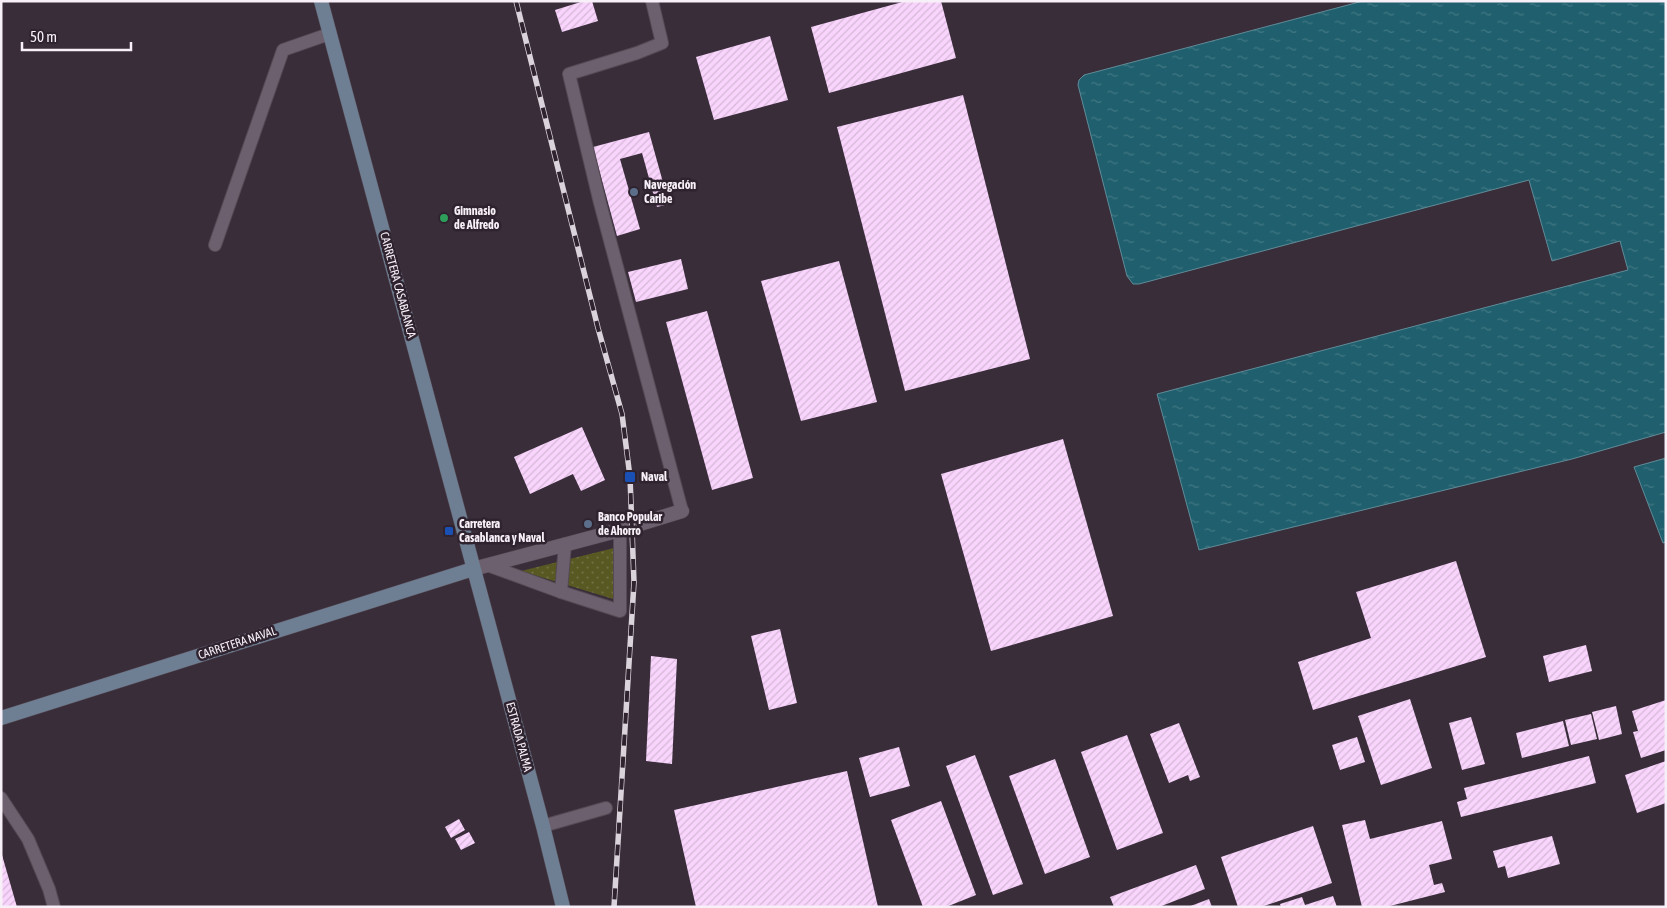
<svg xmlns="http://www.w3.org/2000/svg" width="1667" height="908" font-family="'Asap Condensed',sans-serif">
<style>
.grass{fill:url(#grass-dots)}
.water{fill:url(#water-ripples);stroke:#608b97}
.building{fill:url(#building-hatch)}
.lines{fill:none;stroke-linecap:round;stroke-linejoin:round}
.minor-casing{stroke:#544a55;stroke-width:14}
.tertiary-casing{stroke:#544a55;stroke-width:15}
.secondary-casing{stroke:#544a55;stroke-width:15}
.minor{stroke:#6d606e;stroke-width:12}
.tertiary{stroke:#6d606e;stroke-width:14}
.secondary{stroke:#6f7f93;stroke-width:14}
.rail-casing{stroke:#dad3db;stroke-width:5.5}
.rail{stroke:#2f2330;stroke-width:4;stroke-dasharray:11;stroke-linecap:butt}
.service-dot{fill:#5c6f8a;stroke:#2f2330;stroke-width:2}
.leisure-dot{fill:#2e9e5b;stroke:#2f2330;stroke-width:2}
.transit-dot{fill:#1a4fb4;stroke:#2f2330;stroke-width:2}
.labels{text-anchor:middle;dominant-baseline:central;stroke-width:5;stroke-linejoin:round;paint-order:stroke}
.poi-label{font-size:12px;font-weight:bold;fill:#f7f0f8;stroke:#2f2330;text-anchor:start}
.street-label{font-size:12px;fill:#f7f0f8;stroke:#2f2330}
</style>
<defs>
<pattern id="grass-dots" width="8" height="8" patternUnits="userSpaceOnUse" patternTransform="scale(1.25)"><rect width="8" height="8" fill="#575822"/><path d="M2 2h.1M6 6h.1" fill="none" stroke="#707043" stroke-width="1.8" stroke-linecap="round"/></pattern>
<pattern id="water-ripples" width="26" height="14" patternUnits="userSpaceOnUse" patternTransform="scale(1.25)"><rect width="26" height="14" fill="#20606e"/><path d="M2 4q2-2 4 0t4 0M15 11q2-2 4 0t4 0" fill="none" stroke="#417783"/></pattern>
<pattern id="building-hatch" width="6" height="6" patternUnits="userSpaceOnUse" patternTransform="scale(1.25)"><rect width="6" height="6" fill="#f9d4fc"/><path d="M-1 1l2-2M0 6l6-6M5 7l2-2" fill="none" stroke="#d6b8d8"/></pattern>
</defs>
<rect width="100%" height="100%" fill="#392d3a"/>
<polygon class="grass" points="614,548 613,599 521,571"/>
<g class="water">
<polygon points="1363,1 1666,1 1666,432 1572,459 1199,550 1157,394 1628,270 1620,241 1552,261 1529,180 1139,284 1133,284 1127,276 1078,85 1079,80 1084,75"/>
<polygon points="1666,458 1666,542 1663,543 1634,467"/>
</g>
<g class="building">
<polygon points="584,1 592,1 598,21 562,32 555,10"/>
<polygon points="906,1 941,1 956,58 829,93 811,27"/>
<polygon points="770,36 788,100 714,120 696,57"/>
<polygon points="963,95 1030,359 905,391 837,127"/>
<polygon points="649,132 669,204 657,207 642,153 620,159 640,229 617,236 593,147"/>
<polygon points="681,259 688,289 636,302 628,272"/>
<polygon points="839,261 877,402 801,421 761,281"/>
<polygon points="707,311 753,478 712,490 666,322"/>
<polygon points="582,427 605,480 581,491 573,474 530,494 514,457"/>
<polygon points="1063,439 1113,616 991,651 941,474"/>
<polygon points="1456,561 1486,657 1313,710 1298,662 1371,638 1356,592"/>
<polygon points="780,629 797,703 769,710 751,636"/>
<polygon points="1586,645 1592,671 1549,682 1543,656"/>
<polygon points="651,656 677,659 672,764 646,761"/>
<polygon points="1410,699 1432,768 1381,785 1358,716"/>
<polygon points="1666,700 1666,750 1641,758 1633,732 1638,731 1632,711"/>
<polygon points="1616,706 1622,734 1599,740 1592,712"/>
<polygon points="1591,714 1597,739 1571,745 1565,720"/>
<polygon points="1471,717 1485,764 1462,770 1449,723"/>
<polygon points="1563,721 1569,746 1522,758 1516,733"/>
<polygon points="1179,723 1200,777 1190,781 1188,775 1169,783 1150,734"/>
<polygon points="1127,735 1163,833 1117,850 1081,752"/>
<polygon points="1357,737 1365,762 1340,770 1332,745"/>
<polygon points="899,747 910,786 870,797 859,758"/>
<polygon points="975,755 1023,884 993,895 946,766"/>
<polygon points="1589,756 1596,783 1461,817 1457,802 1467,799 1464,788"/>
<polygon points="1055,759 1090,857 1045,874 1009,776"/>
<polygon points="1666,761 1666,803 1637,813 1625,775"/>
<polygon points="847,771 878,907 696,907 674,810"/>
<polygon points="941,801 976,895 946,907 923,907 891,820"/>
<polygon points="459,819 465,830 451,838 445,827"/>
<polygon points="1365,820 1370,839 1442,821 1452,859 1429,865 1434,885 1442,883 1445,892 1386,907 1362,907 1342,825"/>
<polygon points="1313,826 1332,883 1261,907 1238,907 1221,857"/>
<polygon points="469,832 475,843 461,850 455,839"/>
<polygon points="1552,836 1560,864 1508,878 1505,866 1498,868 1493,851"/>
<polygon points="1,855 2,855 17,907 1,907"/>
<polygon points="1196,865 1205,889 1159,907 1114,907 1110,897"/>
<polygon points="1333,896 1337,907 1281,907 1280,904 1302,897 1305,905"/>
<polygon points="1209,899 1212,907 1188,907"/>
</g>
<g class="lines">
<defs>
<g id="minor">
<polyline points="652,1 662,43 637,53 569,74 600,203 682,511"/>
<polyline points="215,245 283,50 329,34"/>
<polyline points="487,565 561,592 620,611 620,530"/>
<polyline points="561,592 565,544"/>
<polyline points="1,798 28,839 49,889 54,907"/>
<polyline points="543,826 606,808"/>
</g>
<polyline id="tertiary" points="473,569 620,530 682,511"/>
<g id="secondary">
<polyline points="321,1 543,826 563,907"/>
<polyline points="1,718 473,569"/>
</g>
</defs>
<use href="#minor" class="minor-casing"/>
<use href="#tertiary" class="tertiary-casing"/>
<use href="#secondary" class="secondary-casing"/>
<use href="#minor" class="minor"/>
<use href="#tertiary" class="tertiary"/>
<use href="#secondary" class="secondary"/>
<defs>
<polyline id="rail" points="516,1 598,328 622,414 630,477 634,582 614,907"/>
</defs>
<use href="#rail" class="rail-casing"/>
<use href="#rail" class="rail"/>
</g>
<g class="service-dot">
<circle cx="634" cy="192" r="5"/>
<circle cx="588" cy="524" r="5"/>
</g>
<circle class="leisure-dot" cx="444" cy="218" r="5"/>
<g class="transit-dot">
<rect x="624" y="471" width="12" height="12" rx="2.5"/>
<rect x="444" y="526" width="10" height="10" rx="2.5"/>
</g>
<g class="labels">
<g class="poi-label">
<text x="644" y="185">Navegación<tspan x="644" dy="14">Caribe</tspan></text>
<text x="454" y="211">Gimnasio<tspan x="454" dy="14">de Alfredo</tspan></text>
<text x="641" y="477">Naval</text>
<text x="598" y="517">Banco Popular<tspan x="598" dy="14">de Ahorro</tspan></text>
<text x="459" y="524">Carretera<tspan x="459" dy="14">Casablanca y Naval</tspan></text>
</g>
<g class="street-label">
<text transform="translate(398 285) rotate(75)">CARRETERA CASABLANCA</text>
<text transform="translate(237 643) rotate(-18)">CARRETERA NAVAL</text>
<text transform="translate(519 737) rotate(75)">ESTRADA PALMA</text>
</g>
</g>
<rect width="1667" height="908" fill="none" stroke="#f7f0f8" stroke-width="5"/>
<path d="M22 42v8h109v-8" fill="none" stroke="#f7f0f8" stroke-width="2.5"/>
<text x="30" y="42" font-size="15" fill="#f7f0f8" stroke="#2f2330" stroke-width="4" paint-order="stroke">50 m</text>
</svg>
